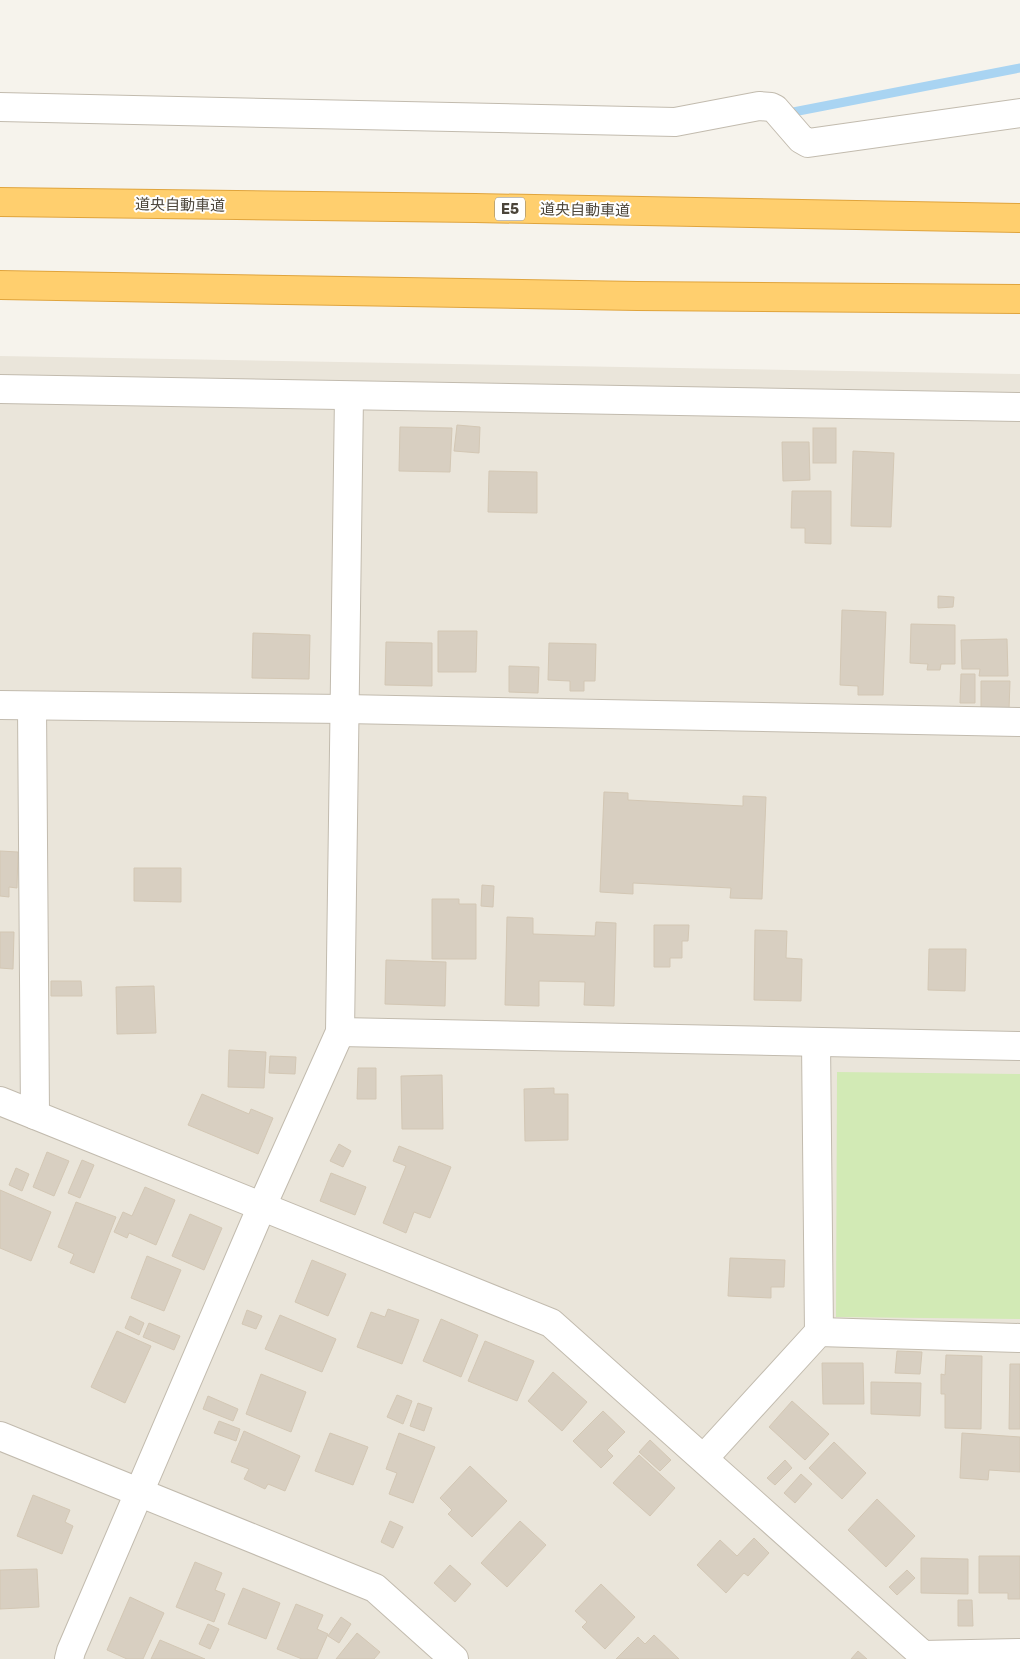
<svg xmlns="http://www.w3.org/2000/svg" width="1020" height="1659" font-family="Rubik,'Noto Sans JP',sans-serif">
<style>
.residential{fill:#eae5da}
.green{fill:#d2eab5}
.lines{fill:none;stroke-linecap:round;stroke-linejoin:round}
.stream{stroke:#a9d4f2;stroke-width:9}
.building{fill:#d8cfc1;stroke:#d3c7b4}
.minor-casing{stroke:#c2bbae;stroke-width:30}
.motorway-casing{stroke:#e0a43c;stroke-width:30}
.minor{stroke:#fff;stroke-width:28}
.motorway{stroke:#ffcf6e;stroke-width:28}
.labels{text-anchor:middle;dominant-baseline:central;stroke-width:4;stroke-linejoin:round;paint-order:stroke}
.shield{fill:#fff;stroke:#817c74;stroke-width:1}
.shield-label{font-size:14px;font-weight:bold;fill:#4b4439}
.street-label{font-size:15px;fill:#4b4439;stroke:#fff}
</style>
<rect width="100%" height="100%" fill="#f6f3ec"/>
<polygon class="residential" points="0,356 1020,374 1020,1659 0,1659"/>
<polygon class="green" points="837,1072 1020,1074 1020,1319 836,1317"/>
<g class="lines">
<polyline class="stream" points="783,114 1020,68"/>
</g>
<g class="building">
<polygon points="457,425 480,427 479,453 454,451"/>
<polygon points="400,427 452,428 450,472 399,471"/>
<rect x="813" y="428" width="23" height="35"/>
<polygon points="782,442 809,442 810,480 783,481"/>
<polygon points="853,451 894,453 891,527 851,526"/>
<polygon points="489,471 537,472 537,513 488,512"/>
<polygon points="792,491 831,491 831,544 805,543 805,528 791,528"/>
<polygon points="938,596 954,597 953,607 938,608"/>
<polygon points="842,610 886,612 883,695 858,695 858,686 840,685"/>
<polygon points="911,624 955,625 955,664 941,664 940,670 927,670 928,664 910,663"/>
<polygon points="438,631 477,631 476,672 438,672"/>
<polygon points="253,633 310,635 309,679 252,678"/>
<polygon points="1007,639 1008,676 979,676 980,669 962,669 961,640"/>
<polygon points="386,642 432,643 432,686 385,685"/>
<polygon points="549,643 596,644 595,681 584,681 584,691 570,691 570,681 548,680"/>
<polygon points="509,666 539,667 538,693 509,692"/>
<polygon points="961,674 975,674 975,703 960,703"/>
<polygon points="981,681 1010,681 1009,710 981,709"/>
<polygon points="604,792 628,793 628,800 743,806 743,796 766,797 762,899 730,898 731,888 633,883 633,894 600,892"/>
<polygon points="0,851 18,852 17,888 9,887 9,897 0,896"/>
<polygon points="134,868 181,868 181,902 134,901"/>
<polygon points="482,885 494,886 493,907 481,906"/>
<polygon points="432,899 459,899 459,904 476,904 476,959 432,959"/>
<polygon points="507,917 533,918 533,934 595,936 596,922 616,923 614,1006 584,1005 585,982 539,981 539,1006 505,1005"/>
<polygon points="654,925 689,925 688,941 682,941 682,958 670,958 670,967 654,967"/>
<polygon points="755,930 787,931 786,958 802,959 801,1001 754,1000"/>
<polygon points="0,932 14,932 13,969 0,968"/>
<polygon points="929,949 966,949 965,991 928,990"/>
<polygon points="386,960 446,962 445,1006 385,1004"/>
<polygon points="51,981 81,981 82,996 51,996"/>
<polygon points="154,986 156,1033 117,1034 116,987"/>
<polygon points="229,1050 266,1052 264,1088 228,1087"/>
<polygon points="270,1056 296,1057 295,1074 269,1073"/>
<polygon points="358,1068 376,1068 376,1099 357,1099"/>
<polygon points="442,1075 443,1129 402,1129 401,1076"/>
<polygon points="554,1088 554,1094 568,1094 568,1140 525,1141 524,1089"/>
<polygon points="202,1094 249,1114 251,1109 273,1118 258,1154 188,1125"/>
<polygon points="339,1144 351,1151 343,1167 330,1161"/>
<polygon points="399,1146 451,1167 430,1218 414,1212 406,1233 383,1223 406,1166 393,1161"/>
<polygon points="47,1152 69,1161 54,1196 33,1187"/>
<polygon points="82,1160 94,1165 80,1198 68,1193"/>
<polygon points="16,1168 29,1174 22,1191 9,1185"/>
<polygon points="331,1173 366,1187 355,1215 320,1201"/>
<polygon points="145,1187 175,1200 156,1245 129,1233 127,1238 114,1232 123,1212 132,1216"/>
<polygon points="0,1190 51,1212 31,1261 0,1248"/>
<polygon points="76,1202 116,1217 94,1273 70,1263 74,1254 58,1247"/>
<polygon points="190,1214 222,1228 204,1270 172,1256"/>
<polygon points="147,1256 181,1270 164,1311 131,1298"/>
<polygon points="730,1258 785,1260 784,1287 771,1287 771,1298 728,1296"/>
<polygon points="312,1260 346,1274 328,1316 295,1302"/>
<polygon points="388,1309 419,1320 402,1364 357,1347 371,1312 385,1317"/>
<polygon points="247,1310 262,1316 256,1329 242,1324"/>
<polygon points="280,1315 336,1339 322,1372 265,1349"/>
<polygon points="130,1316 144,1323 139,1335 125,1328"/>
<polygon points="441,1319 478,1335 461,1377 423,1361"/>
<polygon points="149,1323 180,1336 174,1350 143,1337"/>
<polygon points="117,1331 151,1346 125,1403 91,1387"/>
<polygon points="485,1341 534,1361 517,1401 468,1381"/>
<polygon points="897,1351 922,1352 920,1374 895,1373"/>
<polygon points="946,1355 982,1356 981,1429 945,1428 945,1394 941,1394 941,1374 945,1375"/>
<polygon points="822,1363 863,1363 864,1404 823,1404"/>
<polygon points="1010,1364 1020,1364 1020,1429 1009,1429"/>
<polygon points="553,1372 587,1402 562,1431 528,1401"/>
<polygon points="261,1374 306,1392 291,1432 246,1414"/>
<polygon points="871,1382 921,1383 920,1416 871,1414"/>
<polygon points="397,1395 412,1401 403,1424 387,1417"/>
<polygon points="208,1396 238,1409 233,1421 203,1409"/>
<polygon points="792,1401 829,1434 805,1460 769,1427"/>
<polygon points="418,1403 432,1408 424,1431 410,1426"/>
<polygon points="603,1411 625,1432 607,1450 613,1456 601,1468 573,1441"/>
<polygon points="219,1421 240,1429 236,1441 214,1433"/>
<polygon points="244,1431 300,1456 285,1491 268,1484 265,1489 244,1479 249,1469 231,1462"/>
<polygon points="330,1433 368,1447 353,1485 315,1471"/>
<polygon points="399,1433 435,1447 413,1503 389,1494 397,1473 386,1469"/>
<polygon points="962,1433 1020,1437 1020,1472 989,1470 988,1480 960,1478"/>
<polygon points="650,1440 671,1460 660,1471 639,1452"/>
<polygon points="834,1442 866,1473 842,1499 809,1468"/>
<polygon points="639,1455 675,1488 650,1516 613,1483"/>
<polygon points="785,1460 792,1468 775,1485 767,1478"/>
<polygon points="470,1466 507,1501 472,1537 448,1514 452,1510 440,1498"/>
<polygon points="801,1474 812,1484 795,1503 784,1493"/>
<polygon points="33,1495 70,1510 65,1522 73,1526 62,1554 17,1536"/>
<polygon points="877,1499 915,1536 886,1567 848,1530"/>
<polygon points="390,1521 403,1527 393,1548 381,1542"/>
<polygon points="520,1521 546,1545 507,1587 481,1563"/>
<polygon points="754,1538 769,1553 748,1576 744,1573 726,1593 697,1565 720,1540 737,1556"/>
<polygon points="979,1556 1020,1556 1020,1599 1008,1599 1008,1593 979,1593"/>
<polygon points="921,1558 968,1559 968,1594 921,1593"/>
<polygon points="195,1562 222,1573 215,1590 225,1594 214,1622 176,1607"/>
<polygon points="450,1565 471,1584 455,1602 434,1583"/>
<polygon points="37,1569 39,1607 0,1609 0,1570"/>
<polygon points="907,1570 915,1578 897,1595 889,1587"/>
<polygon points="601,1584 635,1617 605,1649 582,1627 587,1622 575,1611"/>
<polygon points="243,1588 280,1603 266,1639 228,1624"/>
<polygon points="130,1597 164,1613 143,1659 127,1659 107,1650"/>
<polygon points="958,1600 972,1600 973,1626 958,1626"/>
<polygon points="296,1604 323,1615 317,1629 328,1634 317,1659 302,1659 277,1649"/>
<polygon points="341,1617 351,1624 339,1643 328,1636"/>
<polygon points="208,1624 219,1629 210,1649 199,1644"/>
<polygon points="357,1633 380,1652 374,1659 336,1659"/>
<polygon points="654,1635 679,1659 616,1659 638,1637 645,1644"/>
<polygon points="160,1640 205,1659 151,1659"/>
<polygon points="858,1651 867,1659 851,1659"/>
</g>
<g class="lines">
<defs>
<g id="minor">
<polyline points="0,107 675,122 759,106 771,107 775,109 801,139 808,143 1020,113"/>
<polyline points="0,389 1020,407"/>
<polyline points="0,705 345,709 1020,722"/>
<polyline points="32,706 35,1115"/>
<polyline points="340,1032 1020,1046"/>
<polyline points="816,1042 819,1332"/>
<polyline points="0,1101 551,1323 923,1655 1020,1653"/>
<polyline points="0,1436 375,1588 454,1659"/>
<polyline points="704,1458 819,1332 1020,1338"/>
<polyline points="69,1659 71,1651 262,1206 340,1032 349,396"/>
</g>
<g id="motorway">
<polyline points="0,202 475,208 1020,218"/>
<polyline points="0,285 637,296 1020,299"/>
</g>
</defs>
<use href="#minor" class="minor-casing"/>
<use href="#motorway" class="motorway-casing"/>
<use href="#minor" class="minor"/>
<use href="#motorway" class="motorway"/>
</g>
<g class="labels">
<rect class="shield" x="495" y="197.5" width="30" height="23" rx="4"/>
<g class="shield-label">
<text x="510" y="209">E5</text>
</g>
<g class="street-label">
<text transform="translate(180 205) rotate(1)">道央自動車道</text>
<text transform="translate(585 210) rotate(1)">道央自動車道</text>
</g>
</g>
</svg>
